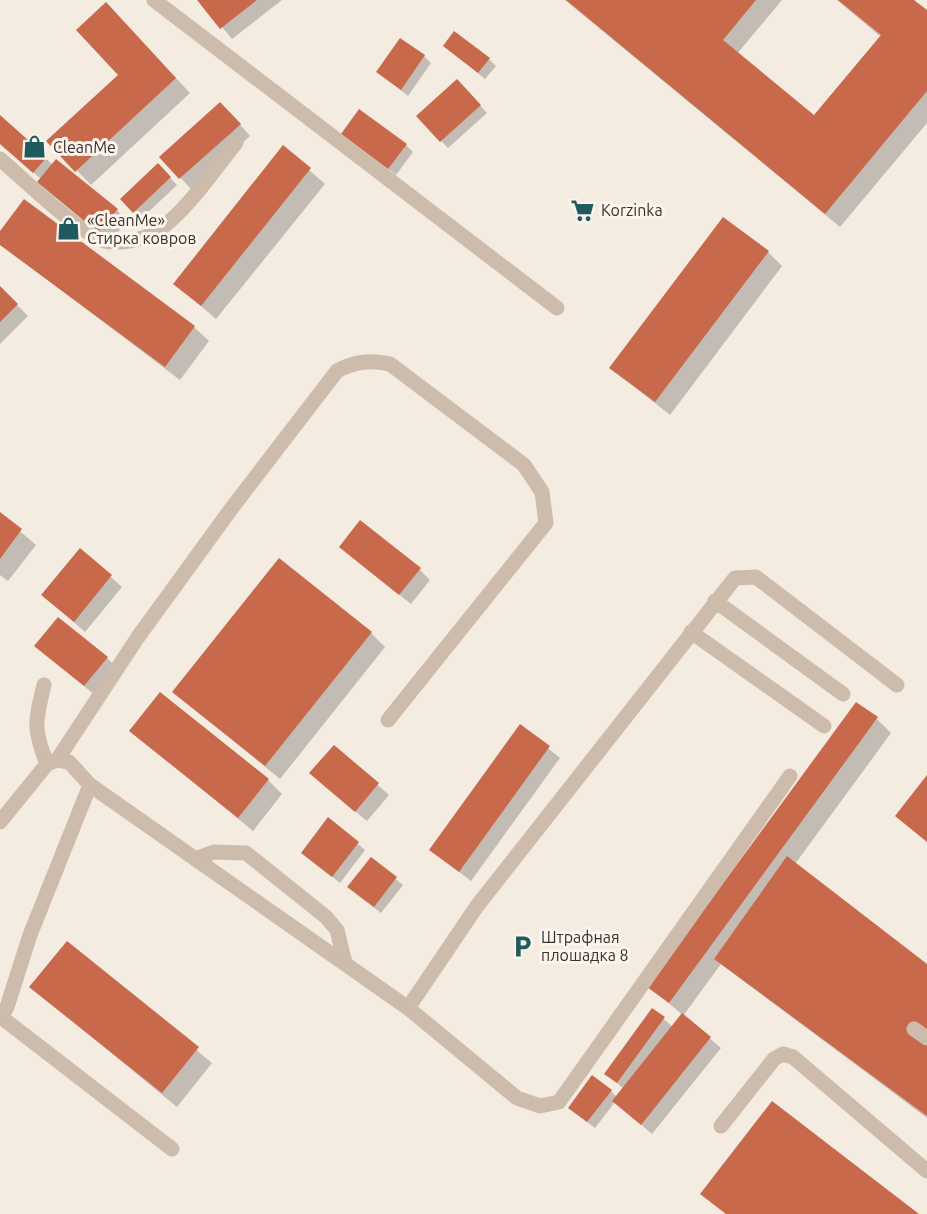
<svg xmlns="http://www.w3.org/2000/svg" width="927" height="1214" font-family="Ubuntu,sans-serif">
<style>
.shadow{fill:#0003}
.building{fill:#c8694b}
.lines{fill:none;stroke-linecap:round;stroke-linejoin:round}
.minor{stroke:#cdbbac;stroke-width:15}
.labels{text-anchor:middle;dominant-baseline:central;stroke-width:6;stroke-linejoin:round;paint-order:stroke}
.poi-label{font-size:16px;fill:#3b302b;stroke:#fbf5ee;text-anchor:start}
</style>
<rect width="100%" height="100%" fill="#f4ebe1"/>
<g class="shadow">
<polygon points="199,0 282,0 232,39"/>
<polygon points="565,0 782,0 737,54 814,117 881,37 837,0 912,0 927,12 927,123 840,227"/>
<polygon points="120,19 190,93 91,185 48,141 120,75"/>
<polygon points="445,46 489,59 496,66 485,79"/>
<polygon points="424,56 431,63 408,96 378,72"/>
<polygon points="464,88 487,113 448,148 418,117"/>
<polygon points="231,114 250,136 191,189 161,157"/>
<polygon points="0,117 53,165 117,210 127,221 110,242 50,193 39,182 41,179 0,143"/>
<polygon points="350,140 406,145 413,152 396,175"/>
<polygon points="283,147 325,184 216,319 175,284"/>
<polygon points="158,165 177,185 141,219 122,199"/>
<polygon points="24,201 194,327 209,341 180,380 0,244 0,234"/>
<polygon points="768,252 782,266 670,415 611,368"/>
<polygon points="0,288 28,316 0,344"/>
<polygon points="0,514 36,545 8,581 0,575"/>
<polygon points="80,550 122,587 85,632 43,595"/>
<polygon points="352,557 420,570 430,580 411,604"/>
<polygon points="371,633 385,647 280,779 174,692"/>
<polygon points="36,646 107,658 118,669 96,696"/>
<polygon points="877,719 891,733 795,864 927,966 927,1118 721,964 683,1016 721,1048 652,1134 615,1102 595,1128 577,1114 611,1091 617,1097 624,1089 606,1074 653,1010 673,1027 683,1015 649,987"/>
<polygon points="520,726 560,758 471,881 431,850"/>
<polygon points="131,731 268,780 282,794 253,831"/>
<polygon points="334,747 389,795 367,821 322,784"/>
<polygon points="328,819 365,850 340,883 310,859"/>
<polygon points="371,859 403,885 381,913 356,894"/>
<polygon points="67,943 212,1063 177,1107 31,987"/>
</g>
<g class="building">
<polygon points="197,0 257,0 220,29"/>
<polygon points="566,0 756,0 723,40 814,115 881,35 838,0 914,0 927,10 927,91 825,214"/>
<polygon points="106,2 176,78 75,172 46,141 118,75 76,30"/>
<polygon points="454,31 490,58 478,73 443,46"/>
<polygon points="400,38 425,55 401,90 376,72"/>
<polygon points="457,79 481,105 440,142 416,116"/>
<polygon points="220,102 241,124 179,179 159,157"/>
<polygon points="359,109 407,144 388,169 341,134"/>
<polygon points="0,115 47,157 33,173 0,144"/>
<polygon points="283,145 311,168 201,306 173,284"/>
<polygon points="56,159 118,209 98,232 37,182"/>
<polygon points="158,163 171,177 133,213 120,199"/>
<polygon points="24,199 195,326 165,367 0,245 0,231"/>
<polygon points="723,217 769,251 655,402 609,368"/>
<polygon points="0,286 18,304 0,322"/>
<polygon points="0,512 22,529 0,559"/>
<polygon points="360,520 421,568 399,595 339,547"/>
<polygon points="80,548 112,575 74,622 41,595"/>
<polygon points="279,558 372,632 265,766 172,692"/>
<polygon points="58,617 108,657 84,686 34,646"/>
<polygon points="160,692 269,779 238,818 129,731"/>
<polygon points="856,702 878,717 669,1003 647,987"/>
<polygon points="520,724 550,746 459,872 429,850"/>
<polygon points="334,745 379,783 355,812 309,773"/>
<polygon points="927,775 927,842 895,816"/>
<polygon points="328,817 359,842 332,877 301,853"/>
<polygon points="787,856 927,964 927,1116 714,959"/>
<polygon points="371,857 397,877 374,907 347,887"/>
<polygon points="67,941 199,1047 162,1093 29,987"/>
<polygon points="652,1008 665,1017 617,1083 604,1074"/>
<polygon points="682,1013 711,1037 641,1125 612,1101"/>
<polygon points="592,1075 612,1090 587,1122 568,1108"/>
<polygon points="772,1101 919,1214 726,1214 700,1194"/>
</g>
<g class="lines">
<g class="minor">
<polyline points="154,0 557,308"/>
<path d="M0 159C29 184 64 219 97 238 113 247 145 240 159 230 189 208 212 172 236 143"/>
<polyline points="715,601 843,694"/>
<polyline points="691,632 824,726"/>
<path d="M44 685C35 722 33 729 47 764"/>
<path d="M57 760 138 637 231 509 337 371C355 361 370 360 390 364L524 465 542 492 546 523 388 720"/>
<polyline points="0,822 47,764 57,760 69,762 90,785 408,1008 517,1098 540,1106 559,1102 790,776"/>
<polyline points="195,859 214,852 246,853 326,917 337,930 345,963"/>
<polyline points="408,1008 477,906 735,578 756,577 897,685"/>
<polyline points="1,1017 172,1149"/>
<polyline points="0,1018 7,1007 30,935 90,785"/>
<polyline points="914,1029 927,1038"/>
<polyline points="721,1126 774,1059 783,1054 793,1057 927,1171"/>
</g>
</g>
<defs>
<symbol id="shop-bare" viewBox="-9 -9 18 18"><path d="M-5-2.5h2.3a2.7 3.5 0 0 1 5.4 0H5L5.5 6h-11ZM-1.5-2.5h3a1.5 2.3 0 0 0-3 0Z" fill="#1f5a5e" stroke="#fbf5ee" stroke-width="2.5" paint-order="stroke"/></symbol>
<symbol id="supermarket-bare" viewBox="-9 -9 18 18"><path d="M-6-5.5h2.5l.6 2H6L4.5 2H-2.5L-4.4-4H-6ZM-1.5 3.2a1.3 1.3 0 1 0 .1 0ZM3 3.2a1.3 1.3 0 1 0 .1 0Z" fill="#1f5a5e" stroke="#fbf5ee" stroke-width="2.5" paint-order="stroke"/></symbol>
<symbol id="parking-bare" viewBox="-9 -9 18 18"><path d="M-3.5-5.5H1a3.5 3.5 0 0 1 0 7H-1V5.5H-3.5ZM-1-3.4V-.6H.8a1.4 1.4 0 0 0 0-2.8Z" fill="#1f5a5e" stroke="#fbf5ee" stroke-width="2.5" paint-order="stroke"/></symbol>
</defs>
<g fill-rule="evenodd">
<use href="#shop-bare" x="18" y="130" width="33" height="33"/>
<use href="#supermarket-bare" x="566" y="194" width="33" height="33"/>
<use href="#shop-bare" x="52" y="212" width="33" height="33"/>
<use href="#parking-bare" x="506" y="930" width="33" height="33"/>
</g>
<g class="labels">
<g class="poi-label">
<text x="53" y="147">CleanMe</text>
<text x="601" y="210">Korzinka</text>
<text x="87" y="220">«CleanMe»<tspan x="87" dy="18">Стирка ковров</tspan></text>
<text x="541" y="937">Штрафная<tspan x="541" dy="18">плошадка 8</tspan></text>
</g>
</g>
</svg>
